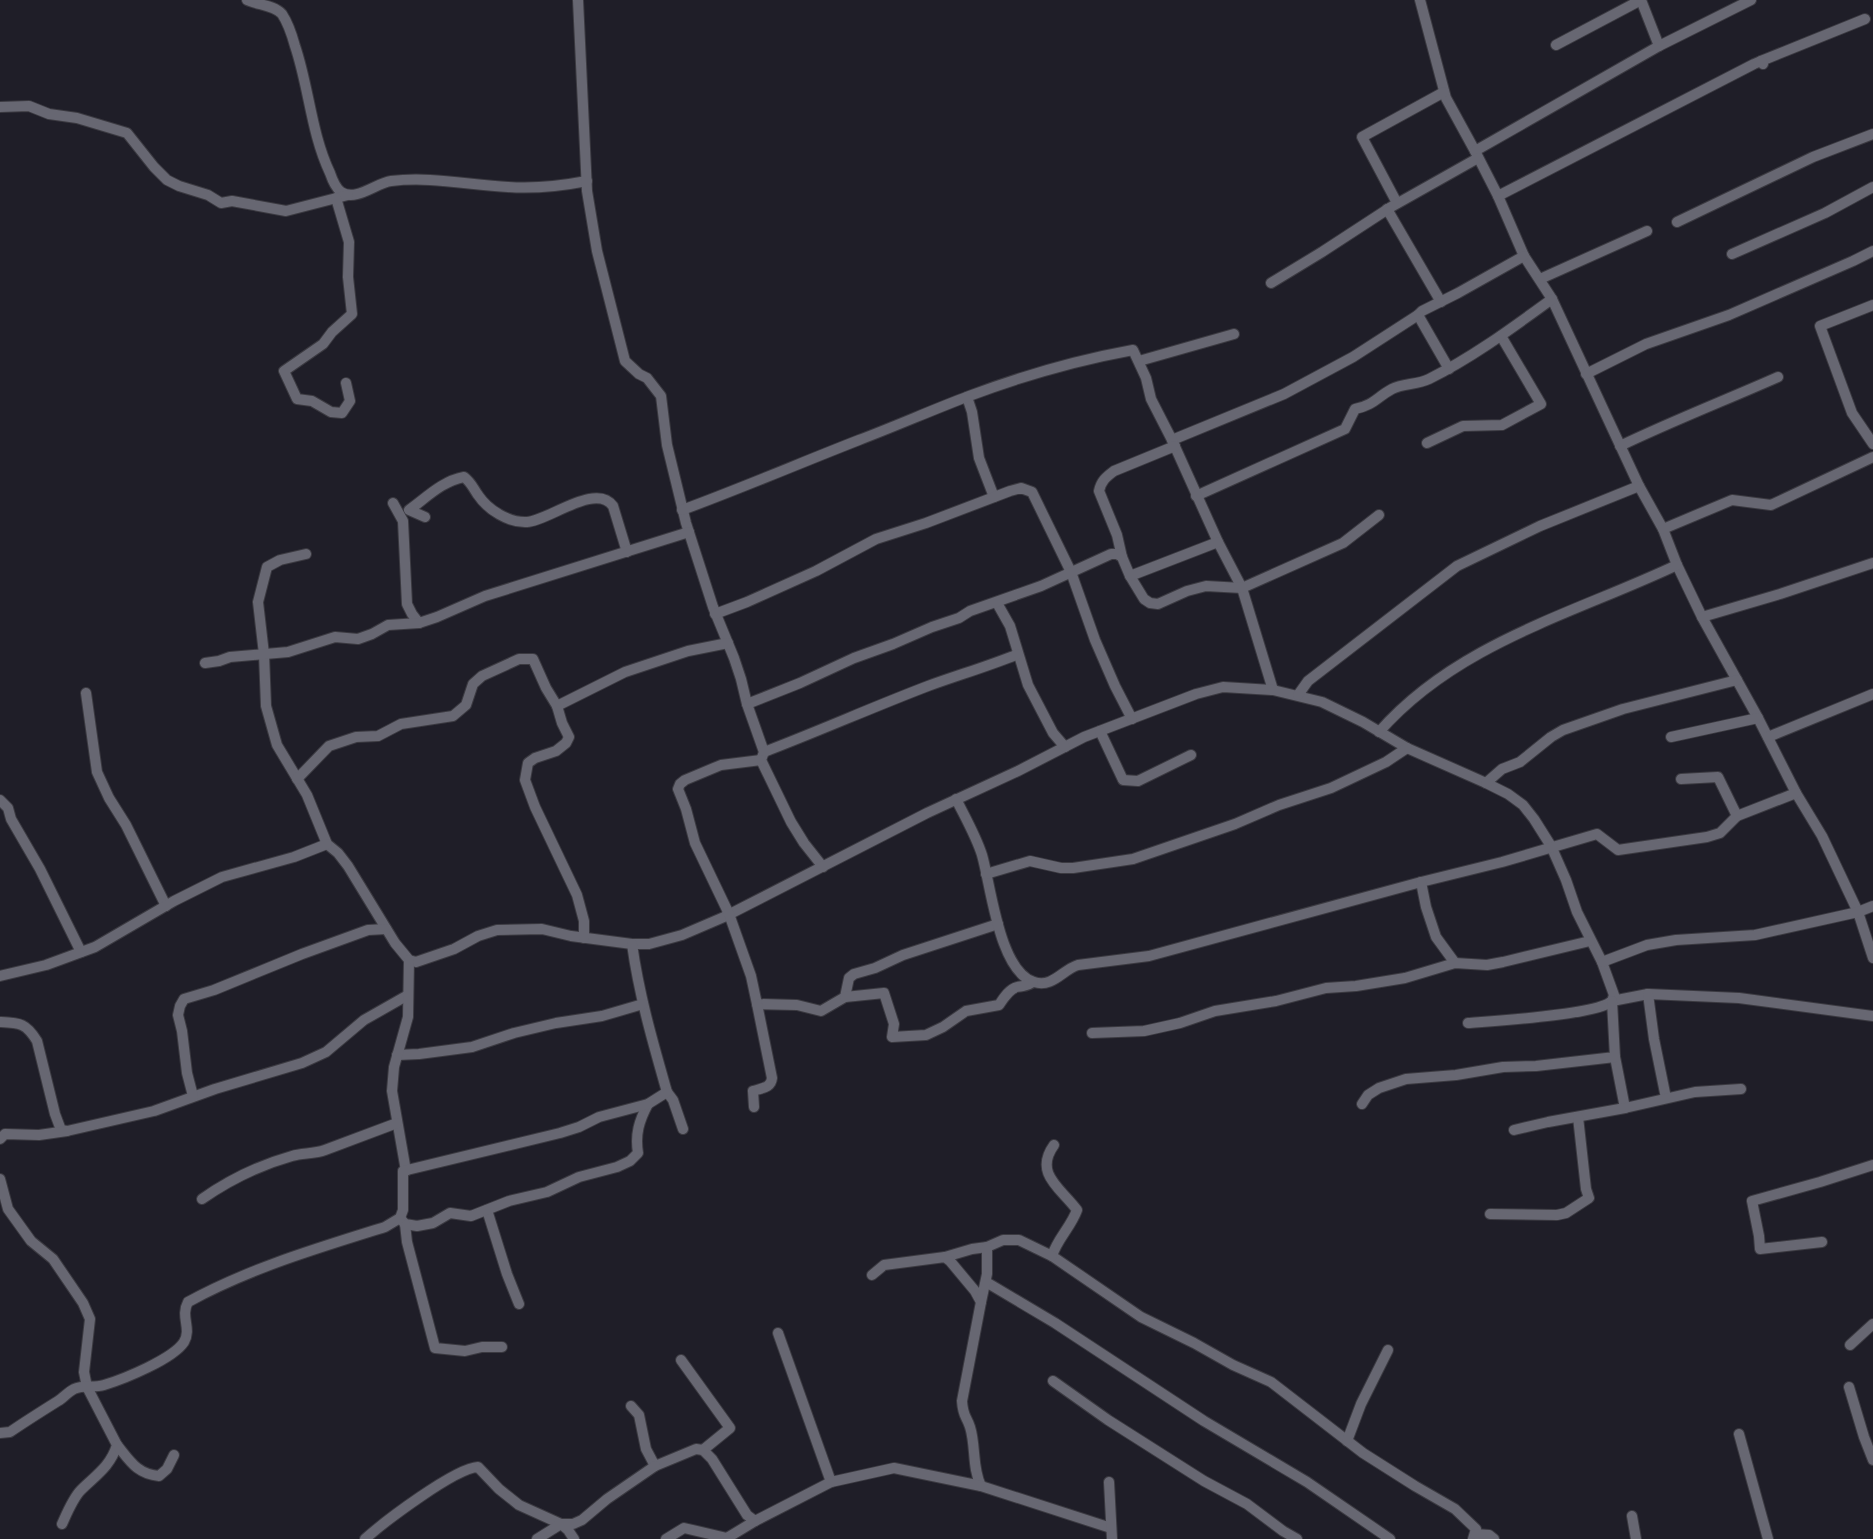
<svg xmlns="http://www.w3.org/2000/svg" width="1873" height="1539" font-family="Figtree,sans-serif">
<style>
.lines{fill:none;stroke-linecap:round;stroke-linejoin:round}
.minor-casing{stroke:#3b3a41;stroke-width:12}
.minor{stroke:#676772;stroke-width:10}
</style>
<rect width="100%" height="100%" fill="#1f1e28"/>
<g class="lines">
<defs>
<g id="minor">
<path d="M247 0C258 5 274 5 282 14 288 23 292 35 295 46 309 87 311 133 330 173 332 179 336 188 341 192 356 202 376 183 391 181 430 176 469 185 508 187 535 189 561 186 587 181"/>
<polyline points="578,0 587,191 597,251 625,361 639,374 647,378 661,396 667,445 686,523 713,607 734,658 741,679 747,704 764,752 761,760 791,822 804,843 823,867"/>
<polyline points="1420,0 1446,98 1475,151"/>
<polyline points="1641,0 1659,46"/>
<polyline points="1751,0 1659,46 1475,151 1498,196 1524,256 1552,299 1639,486 1663,529 1677,565 1702,617 1758,718 1796,793 1822,836 1858,912 1873,958"/>
<polyline points="1556,45 1641,0"/>
<polyline points="1761,61 1865,19"/>
<polyline points="0,107 29,106 49,114 77,118 127,133 154,167 167,180 179,186 208,195 221,203 232,201 286,211 348,195"/>
<polyline points="1498,196 1754,64 1761,61 1763,64"/>
<polyline points="336,198 349,242 348,277 352,314 332,332 323,344 284,371 297,399 312,401 331,412 342,413 350,401 346,383"/>
<polyline points="1397,203 1362,137 1444,92"/>
<polyline points="1387,209 1441,302"/>
<polyline points="1677,222 1813,157 1873,134"/>
<polyline points="1732,254 1825,213 1873,187"/>
<polyline points="1540,279 1647,231"/>
<polyline points="1271,283 1322,252 1391,207 1478,158"/>
<polyline points="1873,305 1820,326 1852,413 1873,444"/>
<polyline points="1139,361 1234,334"/>
<polyline points="1449,369 1418,315 1422,311 1458,293 1524,256"/>
<polyline points="1586,374 1646,344 1729,315 1853,261 1873,251"/>
<polyline points="967,397 972,412 979,458 994,497"/>
<polyline points="1172,440 1284,394 1353,357 1418,315"/>
<polyline points="1427,443 1463,426 1502,425 1541,404 1501,336"/>
<path d="M1620 446C1672 421 1726 400 1778 377"/>
<path d="M1196 496 1345 429 1355 409C1374 405 1377 397 1392 389 1403 383 1417 385 1429 379 1473 357 1512 328 1552 299"/>
<polyline points="393,503 403,521 407,604 412,614 419,623"/>
<path d="M682 510C742 488 800 463 859 440 896 426 932 410 969 396 1022 376 1078 360 1133 350L1146 378 1151 399 1172 440 1218 542 1242 588 1273 690"/>
<path d="M425 517 409 510C426 498 442 481 464 477 471 482 473 488 478 495 488 510 509 523 527 522 548 521 596 482 613 506L627 552"/>
<polyline points="1663,529 1732,500 1771,505 1873,457"/>
<polyline points="306,554 280,560 267,567 258,602 264,654 266,706 277,745 307,795 327,844 338,853 348,866 395,943 409,960 416,962 454,949 478,936 497,930 542,929 571,936 632,944 649,944 682,935 724,917 927,813 1018,771 1084,737 1196,694 1223,687 1273,690 1322,702 1363,722 1407,748 1486,783 1508,794 1523,805 1534,819 1551,846 1566,880 1577,912 1602,962 1614,995 1612,1001 1648,994 1739,998 1873,1016"/>
<path d="M1122 557 1117 535 1099 491C1101 481 1106 477 1114 471L1175 446"/>
<polyline points="1130,576 1144,599 1150,603 1158,604 1187,591 1206,586 1242,588 1343,543 1379,515"/>
<polyline points="997,603 1010,626 1028,685 1053,733 1065,747"/>
<polyline points="715,614 747,602 816,571 876,539 926,523 1010,491 1021,488 1032,492 1071,572 1095,640 1115,686 1132,719"/>
<polyline points="1702,617 1780,594 1873,563"/>
<polyline points="205,663 219,661 230,657 288,652 335,637 358,639 372,634 388,625 419,623 437,617 485,596 689,532"/>
<polyline points="86,693 97,772 109,798 126,825 166,906"/>
<polyline points="1298,695 1308,681 1457,566 1540,526 1639,486"/>
<polyline points="747,704 800,683 854,658 893,644 932,627 959,618 970,611 1041,586 1111,554 1117,554 1122,557 1130,576 1218,542"/>
<polyline points="1100,731 1123,780 1138,781 1191,755"/>
<path d="M1379 732C1457 643 1573 614 1677 565"/>
<polyline points="1671,737 1758,718"/>
<polyline points="1768,737 1873,694"/>
<path d="M764 752C819 731 873 707 928 686 958 675 989 666 1018 654"/>
<polyline points="761,760 721,765 685,780 680,784 678,789 686,809 695,843 729,914 751,976 757,1004 797,1005 821,1011 845,997 849,978 854,974 875,968 903,955 998,924"/>
<polyline points="297,779 329,746 356,737 378,736 401,724 453,716 466,705 473,684 482,676 519,659 533,659 546,688 557,706"/>
<polyline points="1681,779 1718,777 1737,816"/>
<polyline points="1486,783 1502,769 1520,762 1551,737 1563,730 1623,709 1737,680"/>
<path d="M956 799C965 817 976 836 982 855 991 886 999 971 1034 982 1053 988 1062 970 1078 965L1149 956 1421 882 1502 862 1597 834 1618 850 1707 837 1720 833 1737 816 1796 793"/>
<polyline points="0,800 8,808 11,819 40,869 81,952"/>
<polyline points="986,874 1030,861 1061,868 1073,868 1133,859 1235,824 1279,805 1331,788 1386,762 1407,748"/>
<polyline points="1421,882 1426,907 1436,937 1455,963"/>
<polyline points="584,938 584,921 577,895 535,807 525,780 528,763 535,758 556,751 566,743 569,737 562,723 557,706 625,672 688,651 728,643"/>
<path d="M632 944C639 995 653 1043 667 1092L673 1100 683 1129"/>
<polyline points="1602,962 1647,945 1676,940 1755,935 1858,912 1873,906"/>
<polyline points="0,976 46,965 95,947 174,901 222,877 294,857 327,844"/>
<polyline points="1648,994 1654,1039 1666,1098"/>
<path d="M845 997 884 993 894 1024 892 1037 926 1035 943 1027 966 1011 999 1005C1003 999 1009 989 1017 987 1025 985 1026 987 1033 982"/>
<path d="M0 1022C20 1023 26 1023 37 1041L55 1114 61 1130 67 1131 154 1111 215 1089 302 1063 326 1052 364 1020 408 995"/>
<path d="M1468 1023C1493 1021 1597 1015 1612 1001"/>
<polyline points="1092,1033 1144,1031 1180,1023 1215,1011 1276,1001 1326,988 1356,986 1405,978 1455,963 1487,965 1503,962 1590,941"/>
<polyline points="397,1055 419,1054 472,1047 514,1033 556,1023 602,1016 643,1004"/>
<polyline points="1615,1057 1625,1108"/>
<polyline points="193,1096 187,1073 182,1031 178,1015 180,1006 184,999 214,990 302,954 368,930 386,929"/>
<polyline points="1362,1104 1368,1095 1379,1088 1406,1079 1456,1075 1503,1067 1536,1066 1615,1057 1612,1001"/>
<path d="M754 1107 753 1091C762 1088 771 1088 772 1078L757 1004"/>
<polyline points="1514,1130 1548,1122 1625,1108 1695,1092 1741,1089"/>
<polyline points="0,1139 5,1134 39,1135 67,1131"/>
<path d="M1054 1145C1033 1174 1062 1189 1077 1210 1071 1227 1057 1239 1052 1256L1141 1317 1194 1343 1233 1365 1271 1382 1363 1453 1415 1486 1455 1509 1476 1529 1473 1539"/>
<polyline points="406,1171 392,1091 394,1067 408,1017 409,960"/>
<path d="M0 1179 8 1209 31 1241 53 1259 83 1303 90 1319 84 1372 87 1387 117 1445C110 1467 96 1475 81 1490 73 1498 67 1513 62 1524"/>
<path d="M202 1199C229 1180 260 1165 292 1156 303 1153 314 1154 325 1150 349 1141 373 1132 397 1123"/>
<polyline points="487,1210 507,1274 519,1304"/>
<polyline points="1490,1214 1557,1215 1566,1213 1589,1198 1586,1189 1578,1117"/>
<path d="M400 1218 405 1224 417 1226 433 1223 450 1213 471 1216 509 1201 547 1192 579 1177 617 1167 630 1161 638 1153C635 1134 639 1121 648 1104"/>
<polyline points="405,1224 407,1242 435,1348 465,1351 482,1347 502,1347"/>
<polyline points="1822,1242 1760,1249 1759,1236 1752,1201 1820,1182 1873,1165"/>
<polyline points="945,1257 972,1249 987,1247 1003,1240 1019,1240 1052,1256"/>
<path d="M872 1275 884 1265 945 1257 950 1261 975 1291 981 1302 962 1401C963 1417 966 1415 970 1427 976 1446 972 1468 981 1486"/>
<polyline points="986,1282 1055,1323 1204,1421 1307,1482 1390,1539"/>
<polyline points="981,1302 987,1274 987,1247"/>
<polyline points="778,1333 831,1482"/>
<polyline points="1850,1345 1873,1324"/>
<polyline points="681,1360 730,1428 703,1450"/>
<polyline points="1053,1381 1108,1420 1204,1481 1247,1504 1283,1531 1297,1539"/>
<polyline points="1849,1387 1864,1437 1873,1460"/>
<polyline points="631,1406 639,1415 646,1449 655,1466 696,1449 703,1450 712,1459 747,1515 755,1521 831,1482 894,1468 981,1486 1111,1528"/>
<path d="M0 1433 10 1432C26 1421 42 1411 58 1401 63 1398 68 1392 74 1389 83 1385 94 1388 104 1385 124 1379 173 1359 184 1342 192 1328 180 1317 188 1302 250 1268 318 1248 385 1227L400 1218 403 1210V1171L560 1133 579 1127 599 1117 648 1104 667 1092"/>
<polyline points="1739,1434 1768,1539"/>
<polyline points="1347,1441 1361,1404 1388,1350"/>
<path d="M117 1445C130 1461 137 1474 159 1476L167 1469 174 1455"/>
<polyline points="1109,1482 1112,1539"/>
<polyline points="1632,1516 1636,1539"/>
<polyline points="1475,1534 1489,1535 1494,1539"/>
<path d="M365 1539C384 1522 455 1468 478 1467L499 1489 519 1505 561 1524 568 1530 574 1539"/>
<polyline points="537,1539 561,1524 573,1524 582,1520 607,1499 655,1466"/>
<polyline points="666,1539 684,1528 727,1538 755,1521"/>
</g>
</defs>
<use href="#minor" class="minor-casing"/>
<use href="#minor" class="minor"/>
</g>
</svg>
